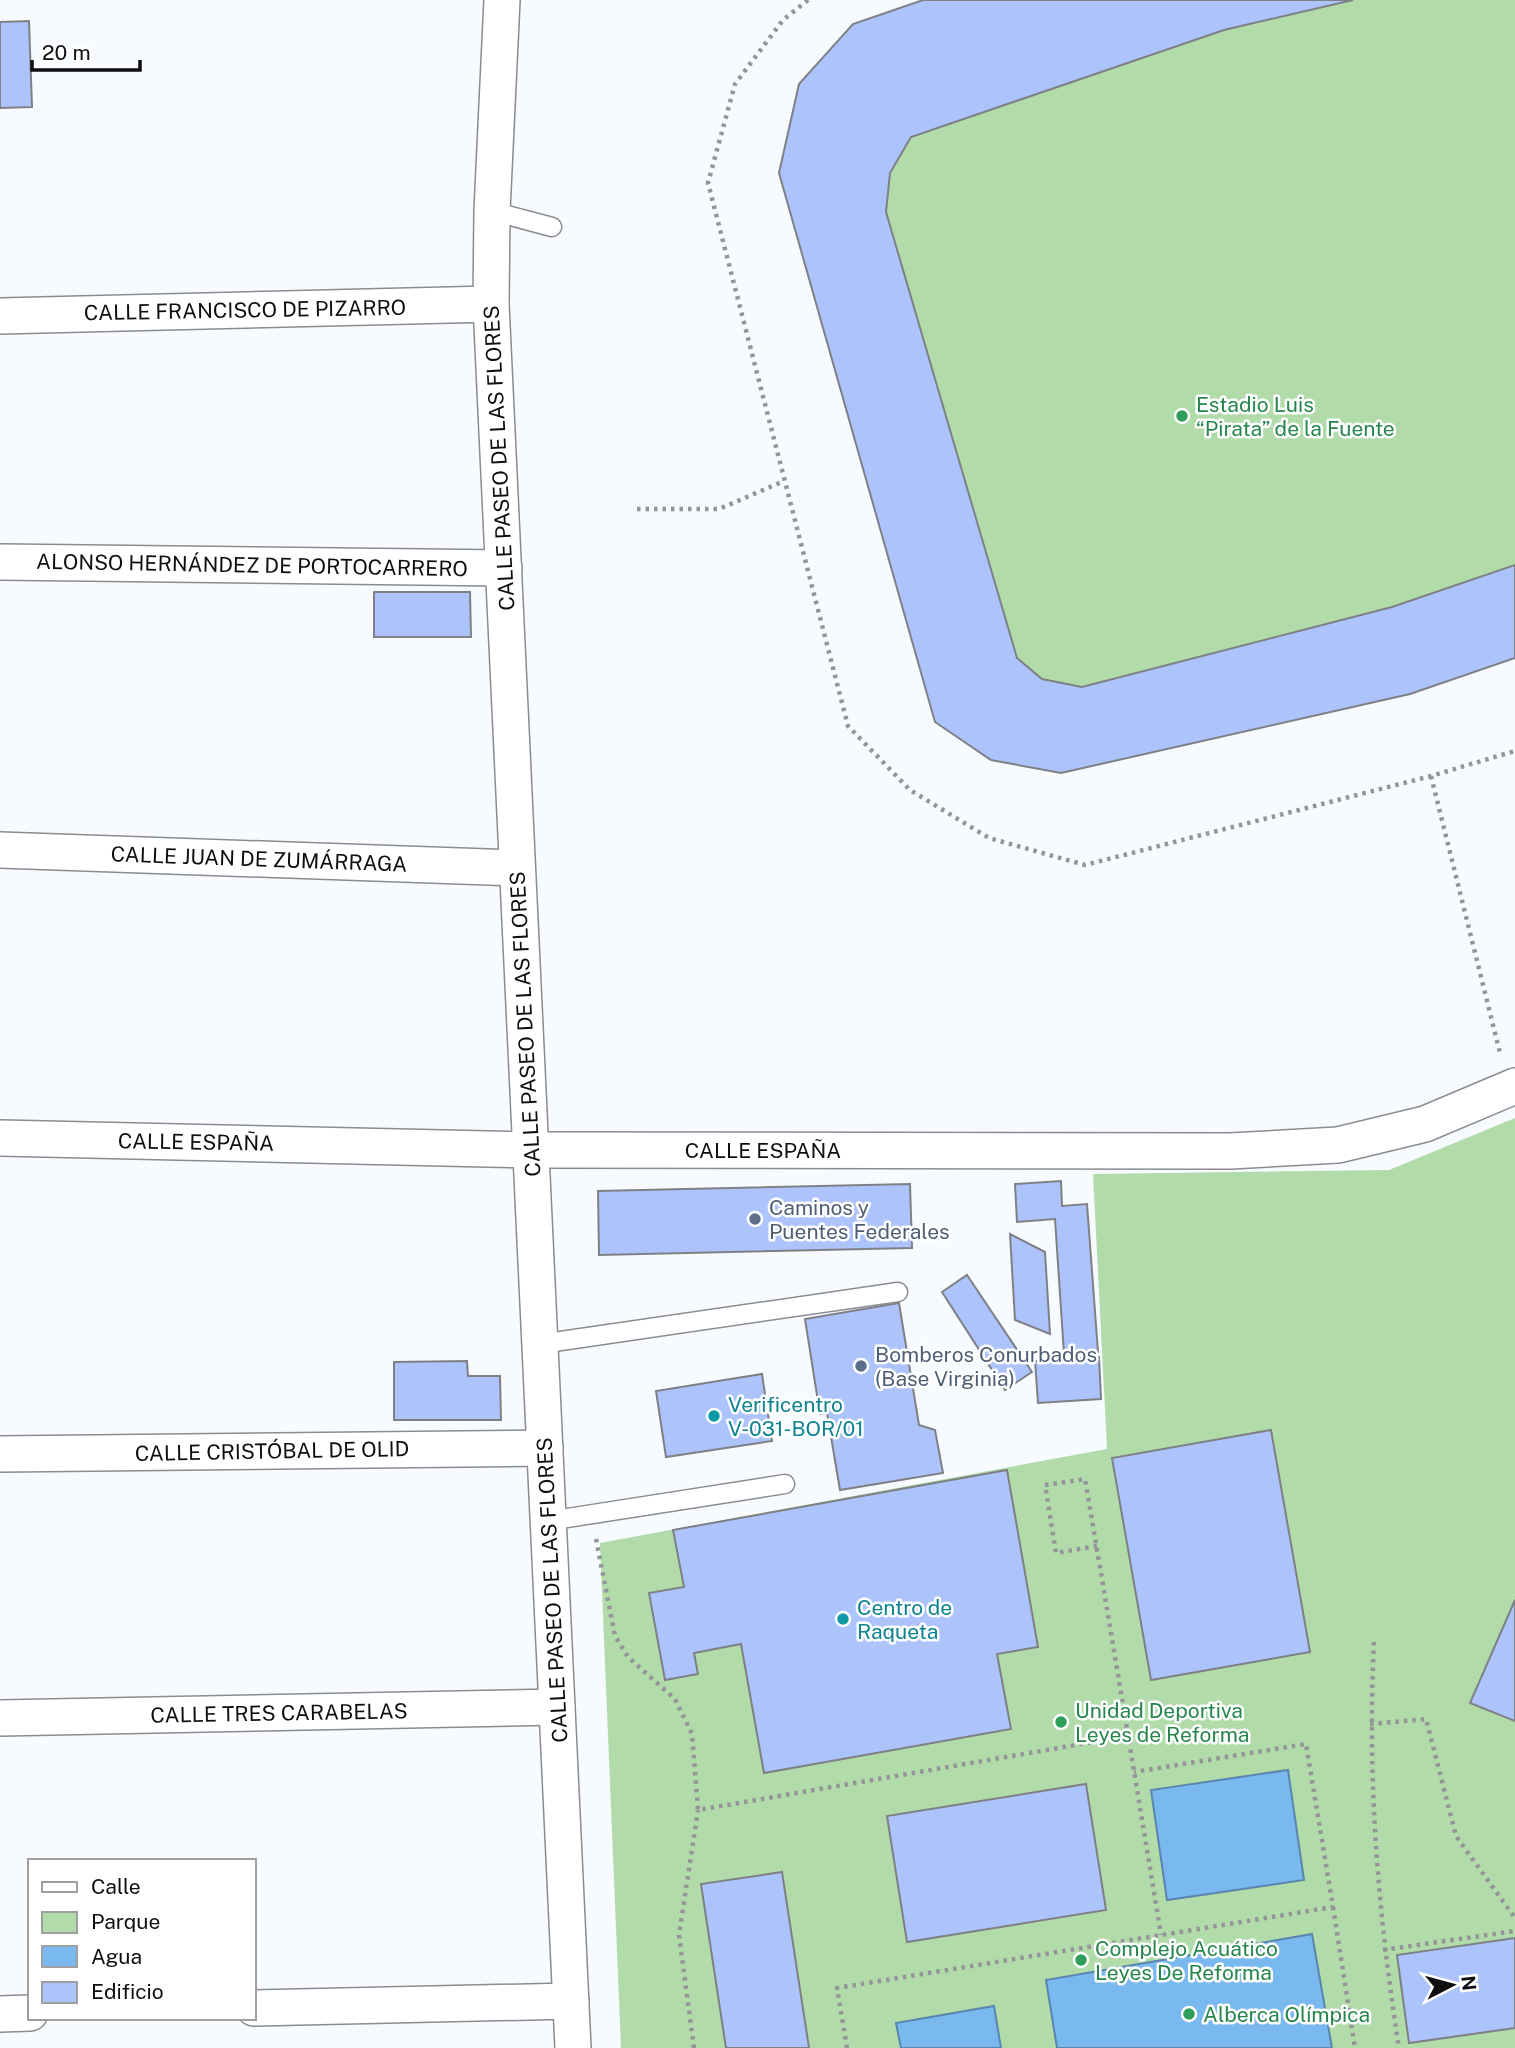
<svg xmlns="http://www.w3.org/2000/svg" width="1515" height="2048" font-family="'Public Sans',sans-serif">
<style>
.green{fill:#b2dbaa}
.water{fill:#7ab8f0;stroke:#5a85ad;stroke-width:2}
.building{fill:#adc3fb;stroke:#7e8085;stroke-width:2}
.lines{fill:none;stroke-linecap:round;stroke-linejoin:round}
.lane-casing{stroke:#8a8c91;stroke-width:21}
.street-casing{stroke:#8a8c91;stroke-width:38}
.path{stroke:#939598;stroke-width:4.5;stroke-dasharray:3.5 5;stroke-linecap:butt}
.lane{stroke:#fff;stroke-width:18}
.street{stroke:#fff;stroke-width:35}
.leisure-dot{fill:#2e9e5b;stroke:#fff;stroke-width:2.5}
.service-dot{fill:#5c6f8a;stroke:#fff;stroke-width:2.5}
.culture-dot{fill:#0f9aa8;stroke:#fff;stroke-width:2.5}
.labels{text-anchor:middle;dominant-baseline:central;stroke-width:5;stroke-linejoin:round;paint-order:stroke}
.street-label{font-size:21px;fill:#0e0e10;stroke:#fff}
.leisure-label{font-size:21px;fill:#27864d;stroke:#fff;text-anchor:start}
.service-label{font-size:21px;fill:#4e5e75;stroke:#fff;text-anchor:start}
.culture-label{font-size:21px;fill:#0d838f;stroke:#fff;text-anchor:start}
</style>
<rect width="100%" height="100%" fill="#f7faff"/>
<g class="green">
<polygon points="923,0 1515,0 1515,658 1410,694 1061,773 991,760 779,173 799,84 853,24"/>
<polygon points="1515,1118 1515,2048 621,2048 600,1543 1107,1449 1093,1174 1389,1170"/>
</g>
<g class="water">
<polygon points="1288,1770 1304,1880 1167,1900 1151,1790"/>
<polygon points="1312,1934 1332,2048 1057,2048 1046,1980"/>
<polygon points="994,2006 1001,2048 901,2048 896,2023"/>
</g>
<g class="building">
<polygon points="923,0 1353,0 1224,30 911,137 890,173 886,212 1017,658 1042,679 1082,687 1392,607 1515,565 1515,658 1410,694 1061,773 991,760 935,722 779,173 799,84 853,24"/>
<polygon points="29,21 32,107 0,108 0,22"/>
<polygon points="374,592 470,592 471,637 374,637"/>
<polygon points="1061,1181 1062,1206 1087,1204 1098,1352 1064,1354 1055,1219 1017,1222 1015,1184"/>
<polygon points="910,1184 912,1248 599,1255 598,1191"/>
<polygon points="1010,1234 1045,1252 1050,1334 1015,1320"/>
<polygon points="967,1275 1032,1372 1005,1390 942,1292"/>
<polygon points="899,1303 919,1425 935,1430 943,1473 840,1490 827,1413 820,1414 805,1319"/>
<polygon points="1099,1357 1101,1399 1038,1403 1035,1361"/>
<polygon points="467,1361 468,1376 500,1376 501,1420 394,1420 394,1362"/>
<polygon points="762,1374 772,1441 666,1457 656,1391"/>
<polygon points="1271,1430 1310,1652 1151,1680 1112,1458"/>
<polygon points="1007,1470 1038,1647 997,1654 1011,1729 764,1773 741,1644 694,1653 698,1674 665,1680 649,1593 684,1587 673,1530"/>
<polygon points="1515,1600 1515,1721 1470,1703"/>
<polygon points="1086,1784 1106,1910 907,1942 887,1816"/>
<polygon points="782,1872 809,2048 726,2048 701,1884"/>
<polygon points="1515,1938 1515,2028 1409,2043 1397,1955"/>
</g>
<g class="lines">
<defs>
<g id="lane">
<polyline points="492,211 552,227"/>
<polyline points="540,1344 898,1292"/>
<polyline points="548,1521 785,1484"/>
</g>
<g id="street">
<polyline points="502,0 492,211 491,304 573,2048"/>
<polyline points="0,316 491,304"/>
<polyline points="0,562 504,568"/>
<polyline points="0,850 517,868"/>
<polyline points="0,1138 531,1150 1230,1151 1338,1145 1425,1124 1515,1086"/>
<polyline points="0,1454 545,1448"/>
<polyline points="0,1718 557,1707"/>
<polyline points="254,2008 571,2001"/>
<polyline points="0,2014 30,2013"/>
</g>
</defs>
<use href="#lane" class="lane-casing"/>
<use href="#street" class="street-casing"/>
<g class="path">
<polyline points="808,0 783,20 735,84 708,183 848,726 910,790 989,838 1085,865 1431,776 1515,751"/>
<polyline points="637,509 719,509 784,481"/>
<polyline points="1431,776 1500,1053"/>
<polyline points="596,1539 615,1636 628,1657 675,1699 692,1734 698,1810 1128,1736"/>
<path d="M1097 1546 1056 1553 1045 1485 1085 1479C1111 1631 1136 1783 1161 1935"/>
<path d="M1374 1642C1367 1778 1378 1914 1399 2048"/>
<polyline points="1370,1724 1426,1719 1456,1836 1515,1918"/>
<polyline points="1333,1907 1355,2048"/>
<polyline points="1383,1950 1515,1931"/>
<polyline points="694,2048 679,1935 698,1810"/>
<polyline points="847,2048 837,1988 1333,1907 1306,1744 1134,1772"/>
</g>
<use href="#lane" class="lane"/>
<use href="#street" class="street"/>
</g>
<g class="leisure-dot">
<circle cx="1182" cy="416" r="7"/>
<circle cx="1061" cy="1722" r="7"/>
<circle cx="1081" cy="1960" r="7"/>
<circle cx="1189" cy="2014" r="7"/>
</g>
<g class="service-dot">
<circle cx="755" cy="1219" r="7"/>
<circle cx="861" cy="1366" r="7"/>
</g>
<g class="culture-dot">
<circle cx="714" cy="1416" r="7"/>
<circle cx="843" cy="1619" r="7"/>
</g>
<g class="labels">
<g class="street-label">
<text transform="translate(245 310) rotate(-1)">CALLE FRANCISCO DE PIZARRO</text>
<text transform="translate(499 458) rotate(-93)">CALLE PASEO DE LAS FLORES</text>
<text transform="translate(252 565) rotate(1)">ALONSO HERNÁNDEZ DE PORTOCARRERO</text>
<text transform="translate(259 859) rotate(2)">CALLE JUAN DE ZUMÁRRAGA</text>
<text transform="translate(525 1024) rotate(-93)">CALLE PASEO DE LAS FLORES</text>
<text transform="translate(196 1142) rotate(1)">CALLE ESPAÑA</text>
<text x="763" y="1150">CALLE ESPAÑA</text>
<text transform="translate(272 1451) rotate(-1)">CALLE CRISTÓBAL DE OLID</text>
<text transform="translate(552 1590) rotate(-93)">CALLE PASEO DE LAS FLORES</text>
<text transform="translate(279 1713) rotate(-1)">CALLE TRES CARABELAS</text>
</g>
<g class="leisure-label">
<text x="1196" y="404">Estadio Luis<tspan x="1196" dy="24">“Pirata” de la Fuente</tspan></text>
<text x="1075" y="1710">Unidad Deportiva<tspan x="1075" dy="24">Leyes de Reforma</tspan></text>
<text x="1095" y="1948">Complejo Acuático<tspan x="1095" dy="24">Leyes De Reforma</tspan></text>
<text x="1203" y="2014">Alberca Olímpica</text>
</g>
<g class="service-label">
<text x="769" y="1207">Caminos y<tspan x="769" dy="24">Puentes Federales</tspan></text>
<text x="875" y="1354">Bomberos Conurbados<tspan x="875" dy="24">(Base Virginia)</tspan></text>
</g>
<g class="culture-label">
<text x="728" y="1404">Verificentro<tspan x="728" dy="24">V-031-BOR/01</tspan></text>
<text x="857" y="1607">Centro de<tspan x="857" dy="24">Raqueta</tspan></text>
</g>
</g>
<rect x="28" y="1859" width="228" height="161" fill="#ffffff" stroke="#9f9f9f" stroke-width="2"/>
<rect x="42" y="1882" width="35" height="10" fill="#ffffff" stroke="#9f9f9f" stroke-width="2"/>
<text x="91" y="1894" font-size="21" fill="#0e0e10">Calle</text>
<rect x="42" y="1912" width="35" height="21" fill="#b2dbaa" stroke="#9f9f9f" stroke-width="2"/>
<text x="91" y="1929" font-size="21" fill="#0e0e10">Parque</text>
<rect x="42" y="1946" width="35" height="21" fill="#7ab8f0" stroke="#9f9f9f" stroke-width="2"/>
<text x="91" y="1964" font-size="21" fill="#0e0e10">Agua</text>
<rect x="42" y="1982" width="35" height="21" fill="#adc3fb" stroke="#9f9f9f" stroke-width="2"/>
<text x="91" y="1999" font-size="21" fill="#0e0e10">Edificio</text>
<g transform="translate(1452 1985) rotate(84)" stroke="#ffffff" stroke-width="5" paint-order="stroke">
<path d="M0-5L12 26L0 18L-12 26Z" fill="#0e0e10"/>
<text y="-10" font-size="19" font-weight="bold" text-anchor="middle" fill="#0e0e10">N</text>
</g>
<path d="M32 60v10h108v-10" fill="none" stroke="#0e0e10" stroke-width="3.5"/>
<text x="42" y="60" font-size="21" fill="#0e0e10" stroke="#ffffff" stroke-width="5" paint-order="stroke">20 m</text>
</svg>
